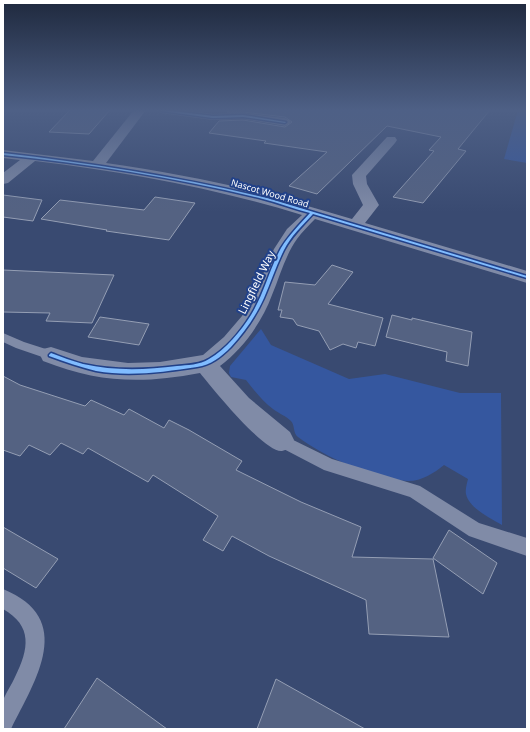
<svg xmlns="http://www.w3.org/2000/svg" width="530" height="732" font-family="'Noto Sans',sans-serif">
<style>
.green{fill:#35579f}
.building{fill:#546282;stroke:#949eb4}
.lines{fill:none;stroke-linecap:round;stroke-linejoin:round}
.service{fill:#808ba7;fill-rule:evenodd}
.minor{fill:#808ba7;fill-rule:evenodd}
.cycleway-casing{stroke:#214189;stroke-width:3}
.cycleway{fill:#80bcff;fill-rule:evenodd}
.labels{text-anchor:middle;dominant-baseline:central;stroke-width:4;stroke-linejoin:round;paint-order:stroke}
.far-street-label{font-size:9px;fill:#fff;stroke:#214189}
.street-label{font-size:11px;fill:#fff;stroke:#214189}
</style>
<rect width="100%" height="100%" fill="#394a71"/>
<g class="green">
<polygon points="518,110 527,110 527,163 504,159"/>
<path d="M261 329 271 345 349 379 385 374 460 393H501L502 525C490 518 469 508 466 494 465 490 467 483 468 479L444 465C434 473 422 481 408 481 375 479 324 457 298 437 293 434 295 425 291 421 286 416 278 413 273 409 262 401 254 390 246 380L231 377 229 373 230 366Z"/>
</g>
<g class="building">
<polygon points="70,110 110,110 89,134 49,132"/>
<polygon points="229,110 490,110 458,149 466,151 423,203 393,197 434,151 429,150 441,137 387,126 317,194 289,186 327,152 264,143 266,141 209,133 219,121 243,120 285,127 292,122 285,117 243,112 227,112"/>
<polygon points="3,195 42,200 33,221 3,217"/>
<polygon points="155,197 195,203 169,240 106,231 107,230 41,219 60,200 144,210"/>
<polygon points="332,265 353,272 328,304 383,318 375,346 358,342 356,348 343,344 330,350 319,331 297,325 293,319 280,317 282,310 278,310 285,282 315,285"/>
<polygon points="3,270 114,275 92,323 46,321 50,313 3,312"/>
<polygon points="392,315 412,320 412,318 472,332 468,366 446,361 447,352 386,337"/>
<polygon points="100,317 149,324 139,345 88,337"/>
<polygon points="3,376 20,385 85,406 91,400 124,415 129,409 164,428 169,420 189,430 242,461 236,470 301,502 361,527 352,557 433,559 449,637 369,634 366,600 269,556 232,536 223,551 203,540 218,516 153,475 148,482 88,448 83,454 61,443 50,455 29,445 20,456 3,450"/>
<polygon points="3,527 58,559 36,588 3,568"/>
<polygon points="449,530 497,563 483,594 433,558"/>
<polygon points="97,678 167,729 64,729"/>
<polygon points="276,679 365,729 257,729"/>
</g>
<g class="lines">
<g class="service">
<polygon points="3,333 24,342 55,352 57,355 55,358 51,360 16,348 3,342"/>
<polygon points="281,434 332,459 420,486 479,523 527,538 527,556 469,536 410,497 324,470 276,445 274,440 276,435"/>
<path d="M3 589C76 619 36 679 11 729H3C3 720 1 707 4 698 7 691 12 684 15 677 29 649 33 626 3 609Z"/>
</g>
<g class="minor">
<path d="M134 110H146L106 163C161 171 216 181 270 195 297 203 325 211 352 219L363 205 353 184 352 175 387 137H395L397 140 395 143 366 176 367 184 379 205 365 223 527 271V283L315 219C309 225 302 232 297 239 285 256 280 276 272 295 262 322 243 349 220 366L249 398 290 432 294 440 290 448C288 449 283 451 281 451 263 451 212 388 200 373 142 384 99 383 43 361L40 355 43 349 51 347 82 357 128 363 160 362 203 355 224 337 242 316 253 297 274 249 287 229 302 215C215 188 125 172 35 161L8 183 3 184V173L20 160 3 158V150L93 161Z"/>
<polygon points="155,110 185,110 213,114 243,113 285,118 289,120 291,122 289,124 285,126 243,119 213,120 161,113"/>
</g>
<defs>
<g id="cycleway">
<polygon points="160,110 165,110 213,116 243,115 286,122 285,123 243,117 213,118 161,111"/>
<path d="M3 153C92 163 180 177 267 198L527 276V278L313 214C302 226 291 236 284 250 276 266 271 282 264 298 256 316 244 333 231 347 221 357 211 365 197 367 164 372 129 377 96 371 80 367 65 362 49 356V355L51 353C62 357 72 361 83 364 114 371 145 370 177 366 187 365 200 365 209 359 226 349 241 331 251 315 264 294 269 270 281 248 289 235 299 225 310 213 294 209 279 203 263 199 178 178 91 164 3 155Z"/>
</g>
</defs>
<use href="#cycleway" class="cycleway-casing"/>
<use href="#cycleway" class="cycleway"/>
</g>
<linearGradient id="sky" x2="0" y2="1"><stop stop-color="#1f293e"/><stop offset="0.52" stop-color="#4e6086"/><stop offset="1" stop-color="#4e6086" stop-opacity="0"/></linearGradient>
<rect width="530" height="212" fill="url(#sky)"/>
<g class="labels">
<g class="far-street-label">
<text transform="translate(270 193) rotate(16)">Nascot Wood Road</text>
</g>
<g class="street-label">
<text transform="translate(256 282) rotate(-64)">Lingfield Way</text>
</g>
</g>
<rect width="530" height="732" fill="none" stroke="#ffffff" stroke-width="8"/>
</svg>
